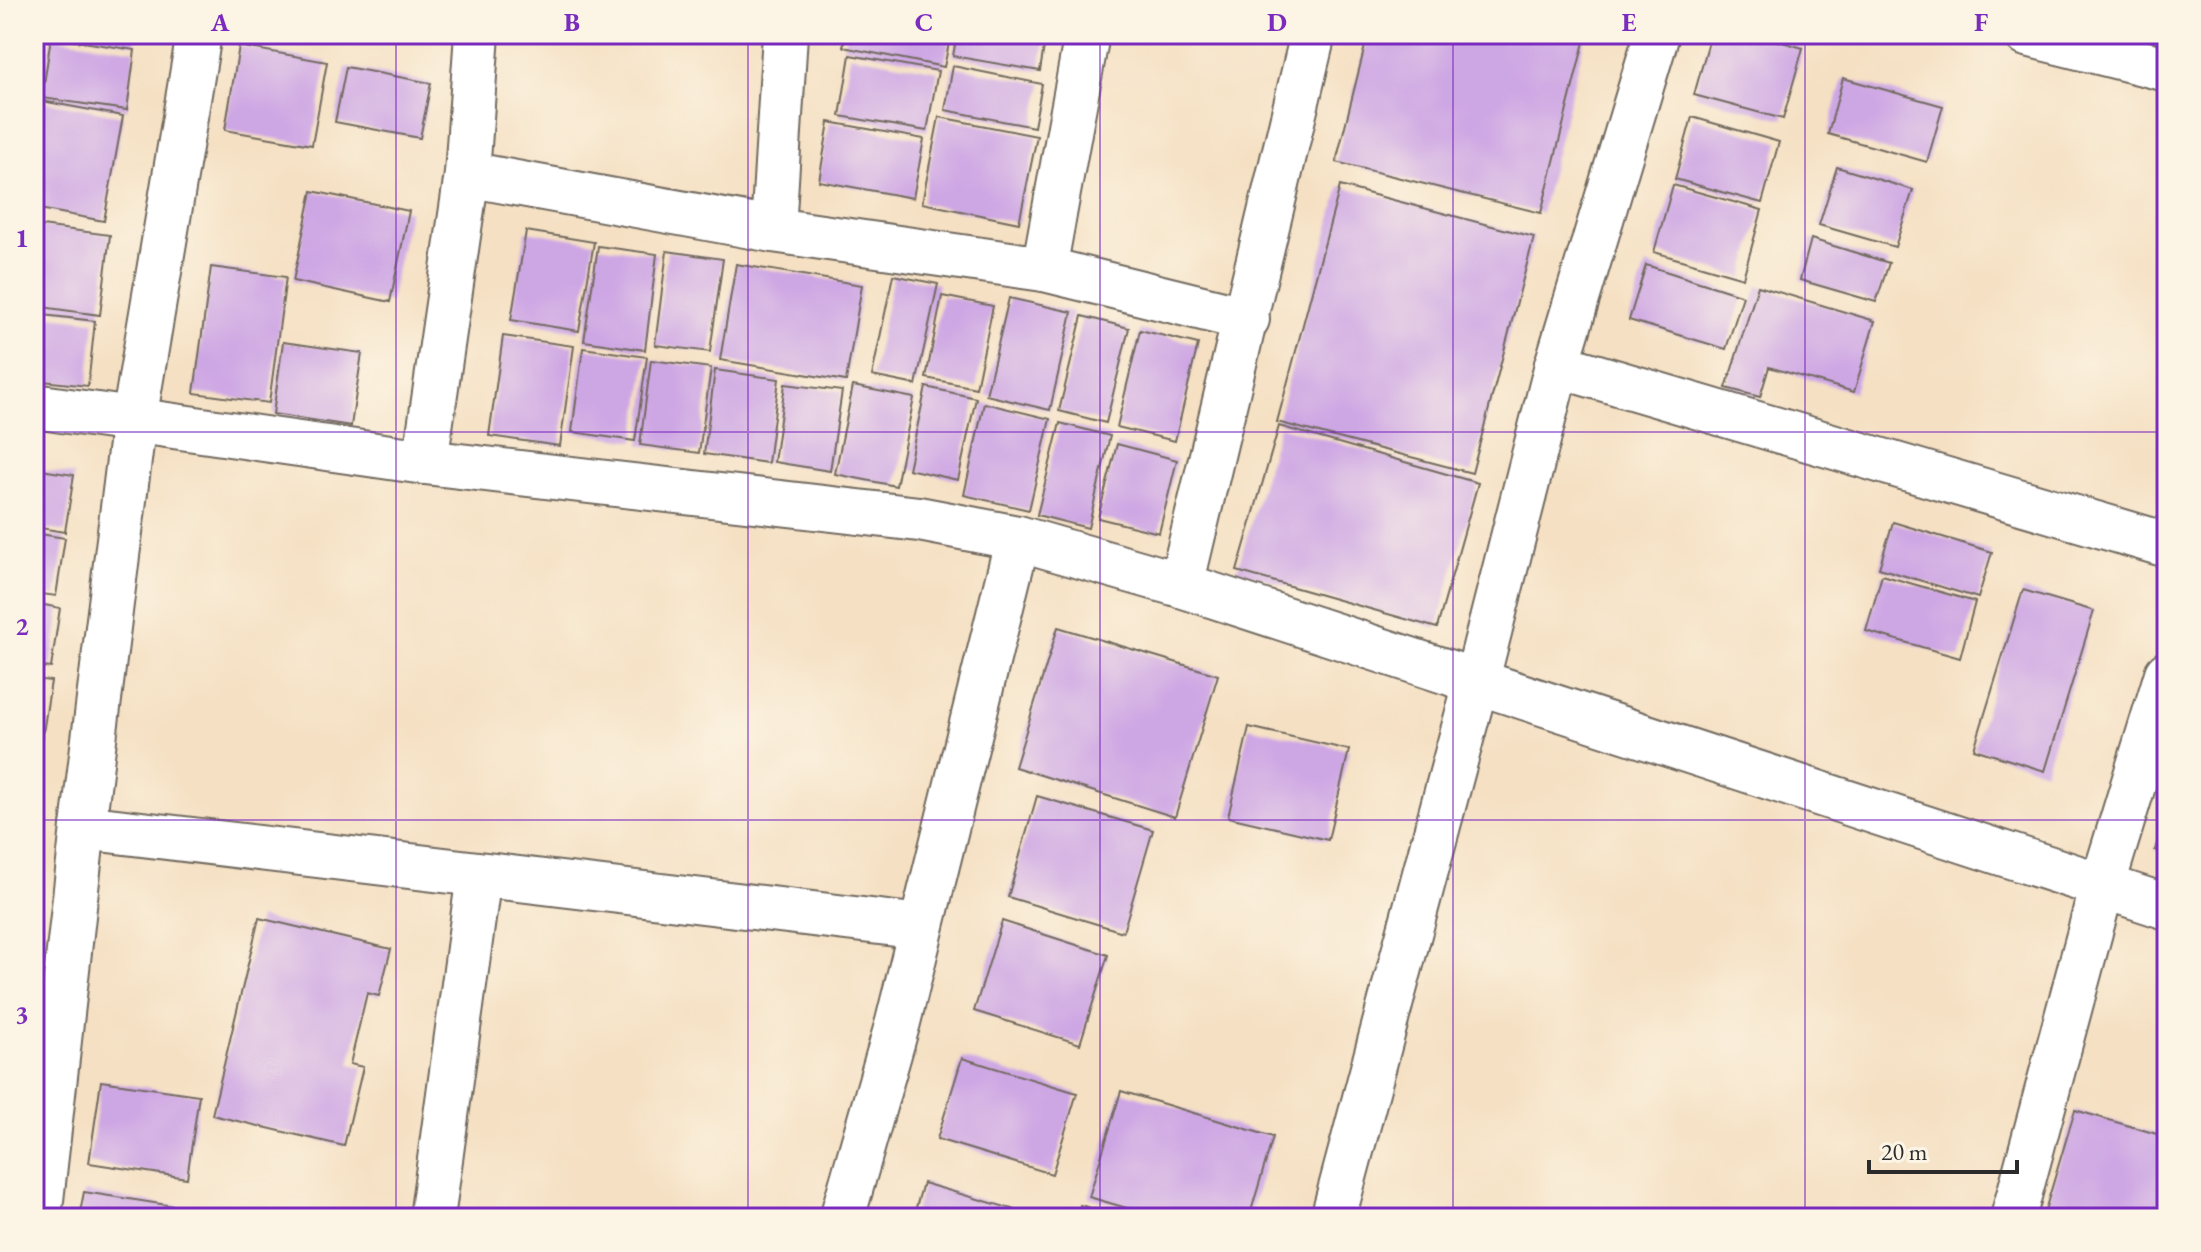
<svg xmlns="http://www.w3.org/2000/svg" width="2201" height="1252" font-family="'EB Garamond',serif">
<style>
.building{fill:#cda6e4}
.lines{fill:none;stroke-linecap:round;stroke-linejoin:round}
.street-casing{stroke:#726a60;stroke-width:48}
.street{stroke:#fff;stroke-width:44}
.grid{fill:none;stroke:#7b2cbf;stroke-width:2;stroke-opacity:0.55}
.neatline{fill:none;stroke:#7b2cbf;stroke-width:3}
.grid-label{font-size:26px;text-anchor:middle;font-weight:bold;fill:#7b2cbf}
</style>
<rect width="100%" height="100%" fill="#fcf5e5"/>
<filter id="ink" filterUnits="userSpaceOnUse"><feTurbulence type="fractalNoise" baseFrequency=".0125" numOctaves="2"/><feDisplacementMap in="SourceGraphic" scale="16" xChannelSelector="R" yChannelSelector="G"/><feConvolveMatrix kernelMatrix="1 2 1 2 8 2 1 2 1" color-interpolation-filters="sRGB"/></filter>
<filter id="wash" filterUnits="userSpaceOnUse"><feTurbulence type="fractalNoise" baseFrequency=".006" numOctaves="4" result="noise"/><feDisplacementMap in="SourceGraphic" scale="32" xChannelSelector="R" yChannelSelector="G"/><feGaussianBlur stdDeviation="1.8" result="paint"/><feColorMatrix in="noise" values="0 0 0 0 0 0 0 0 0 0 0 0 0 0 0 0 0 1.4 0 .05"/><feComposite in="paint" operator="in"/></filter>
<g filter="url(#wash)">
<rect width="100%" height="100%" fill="#f5e0c3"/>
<g id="blocks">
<g class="building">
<polygon points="34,34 44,36 36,86 34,86"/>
<polygon points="79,34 137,34 135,44"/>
<polygon points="846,34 951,34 944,67 843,47"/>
<polygon points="957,34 1046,34 1040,71 953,56"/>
<polygon points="1368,34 1586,34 1541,213 1336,162"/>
<polygon points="1711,34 1754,34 1803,48 1783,119 1694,95"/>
<polygon points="51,37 135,50 127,110 42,98"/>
<polygon points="239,46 327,62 312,145 225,130"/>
<polygon points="850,55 938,71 927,131 840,116"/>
<polygon points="953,66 1042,84 1034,127 945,110"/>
<polygon points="346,67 431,83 420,138 335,122"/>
<polygon points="1843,78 1943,106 1927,162 1828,134"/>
<polygon points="42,101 123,116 104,221 34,208 34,148"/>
<polygon points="939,117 1037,136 1019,223 922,203"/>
<polygon points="1692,117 1779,142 1762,203 1675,179"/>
<polygon points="829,122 924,139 913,198 819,181"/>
<polygon points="1837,167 1913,190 1895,247 1819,225"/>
<polygon points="1673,185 1762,210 1743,278 1654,252"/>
<polygon points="1340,186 1534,237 1472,473 1277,422"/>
<polygon points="312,191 409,211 390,302 293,281"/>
<polygon points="34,225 110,235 100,315 34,306"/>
<polygon points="526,231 594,242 579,331 511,320"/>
<polygon points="1811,239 1889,263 1876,302 1800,280"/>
<polygon points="598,246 657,254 645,350 584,341"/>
<polygon points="667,251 723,259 710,352 655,345"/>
<polygon points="736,264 862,285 846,381 720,360"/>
<polygon points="1646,265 1743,296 1726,349 1629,320"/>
<polygon points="211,267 286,277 269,403 194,393"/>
<polygon points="893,275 938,284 916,385 872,376"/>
<polygon points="1758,286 1875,321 1854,392 1769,367 1760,397 1726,388"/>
<polygon points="942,296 993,306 976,388 926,378"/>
<polygon points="1009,298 1072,312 1050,410 986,395"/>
<polygon points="34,314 95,321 88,386 34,380"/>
<polygon points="1082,316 1129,328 1106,423 1059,411"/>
<polygon points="1140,330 1198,344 1175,441 1117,427"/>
<polygon points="503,336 574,346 560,446 489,436"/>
<polygon points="283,342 362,353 351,426 273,414"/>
<polygon points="583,348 647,357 635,441 572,432"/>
<polygon points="651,360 711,368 699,453 640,445"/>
<polygon points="715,370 779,379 768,463 704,454"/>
<polygon points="785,384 842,391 830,471 774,462"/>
<polygon points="853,386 914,398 896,486 835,474"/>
<polygon points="926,387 976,398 958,480 908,469"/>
<polygon points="984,403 1050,419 1029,510 964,495"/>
<polygon points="1060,423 1110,436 1088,528 1037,515"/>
<polygon points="1279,426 1478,483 1437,628 1237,571"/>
<polygon points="1117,444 1177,460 1159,533 1098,518"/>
<polygon points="34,469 74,475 65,532 34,527"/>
<polygon points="1893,522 1992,552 1978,598 1879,568"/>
<polygon points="34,533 65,538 56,596 34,593"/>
<polygon points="1882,575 1975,602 1960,658 1866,631"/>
<polygon points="2023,590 2094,611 2045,771 1974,749"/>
<polygon points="34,603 60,608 51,668 34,666"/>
<polygon points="1058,627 1218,675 1175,817 1015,767"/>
<polygon points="34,679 51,681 36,779 34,779"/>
<polygon points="1249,727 1349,750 1328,840 1228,817"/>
<polygon points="1037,796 1153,830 1123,932 1008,897"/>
<polygon points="2166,815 2167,815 2167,853 2155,850"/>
<polygon points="259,918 391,949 379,996 367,993 350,1064 363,1067 344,1146 212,1115"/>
<polygon points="1002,921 1108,955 1080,1044 974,1011"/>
<polygon points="962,1058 1077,1093 1052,1174 937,1139"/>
<polygon points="101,1081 199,1095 187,1178 89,1163"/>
<polygon points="1121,1091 1273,1137 1249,1218 1161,1218 1089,1197"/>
<polygon points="2075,1110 2167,1137 2167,1218 2058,1218 2044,1214"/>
<polygon points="923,1183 1040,1217 1040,1218 913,1218"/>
<polygon points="84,1192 193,1209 192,1218 79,1218"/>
<polygon points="1080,1205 1122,1217 1122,1218 1077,1218"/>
</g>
</g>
</g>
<g filter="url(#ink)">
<use href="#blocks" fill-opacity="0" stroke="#726a60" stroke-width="2"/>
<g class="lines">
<defs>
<g id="street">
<polyline points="2027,34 2167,69"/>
<polyline points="467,174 773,230 1044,269 1247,319"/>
<polyline points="773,230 785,34"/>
<polyline points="1044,269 1087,34"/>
<polyline points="1557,365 2167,545"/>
<polyline points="34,406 425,462 919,519 1018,538 1181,585 2167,907"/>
<polyline points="425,462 467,174 477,34"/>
<polyline points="1181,585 1313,34"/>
<polyline points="83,827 921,927"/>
<polyline points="39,1218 83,827 134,420 199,34"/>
<polyline points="432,1218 479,875"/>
<polyline points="842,1218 898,1022 1018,538"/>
<polyline points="1333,1218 1476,683 1557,365 1657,34"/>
<polyline points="2013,1218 2102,887 2167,674"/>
</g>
</defs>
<use href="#street" class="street-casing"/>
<use href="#street" class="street"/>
</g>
</g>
<path class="grid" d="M396 34V1218M748 34V1218M1100 34V1218M1453 34V1218M1805 34V1218M34 432H2167M34 820H2167"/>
<rect width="2201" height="1252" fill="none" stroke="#fcf5e5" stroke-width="88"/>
<path d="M1869 1160v12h148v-12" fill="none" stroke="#2b2b2b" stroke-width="4"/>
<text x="1881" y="1160" font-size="24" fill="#2b2b2b" stroke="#fcf5e5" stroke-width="6" paint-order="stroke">20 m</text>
<rect x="44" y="44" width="2113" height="1164" class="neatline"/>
<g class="grid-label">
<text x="220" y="31">A</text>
<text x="572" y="31">B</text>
<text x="924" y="31">C</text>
<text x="1277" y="31">D</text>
<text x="1629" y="31">E</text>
<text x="1981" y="31">F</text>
<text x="22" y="247">1</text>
<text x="22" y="635">2</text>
<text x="22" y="1023">3</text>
</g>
</svg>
